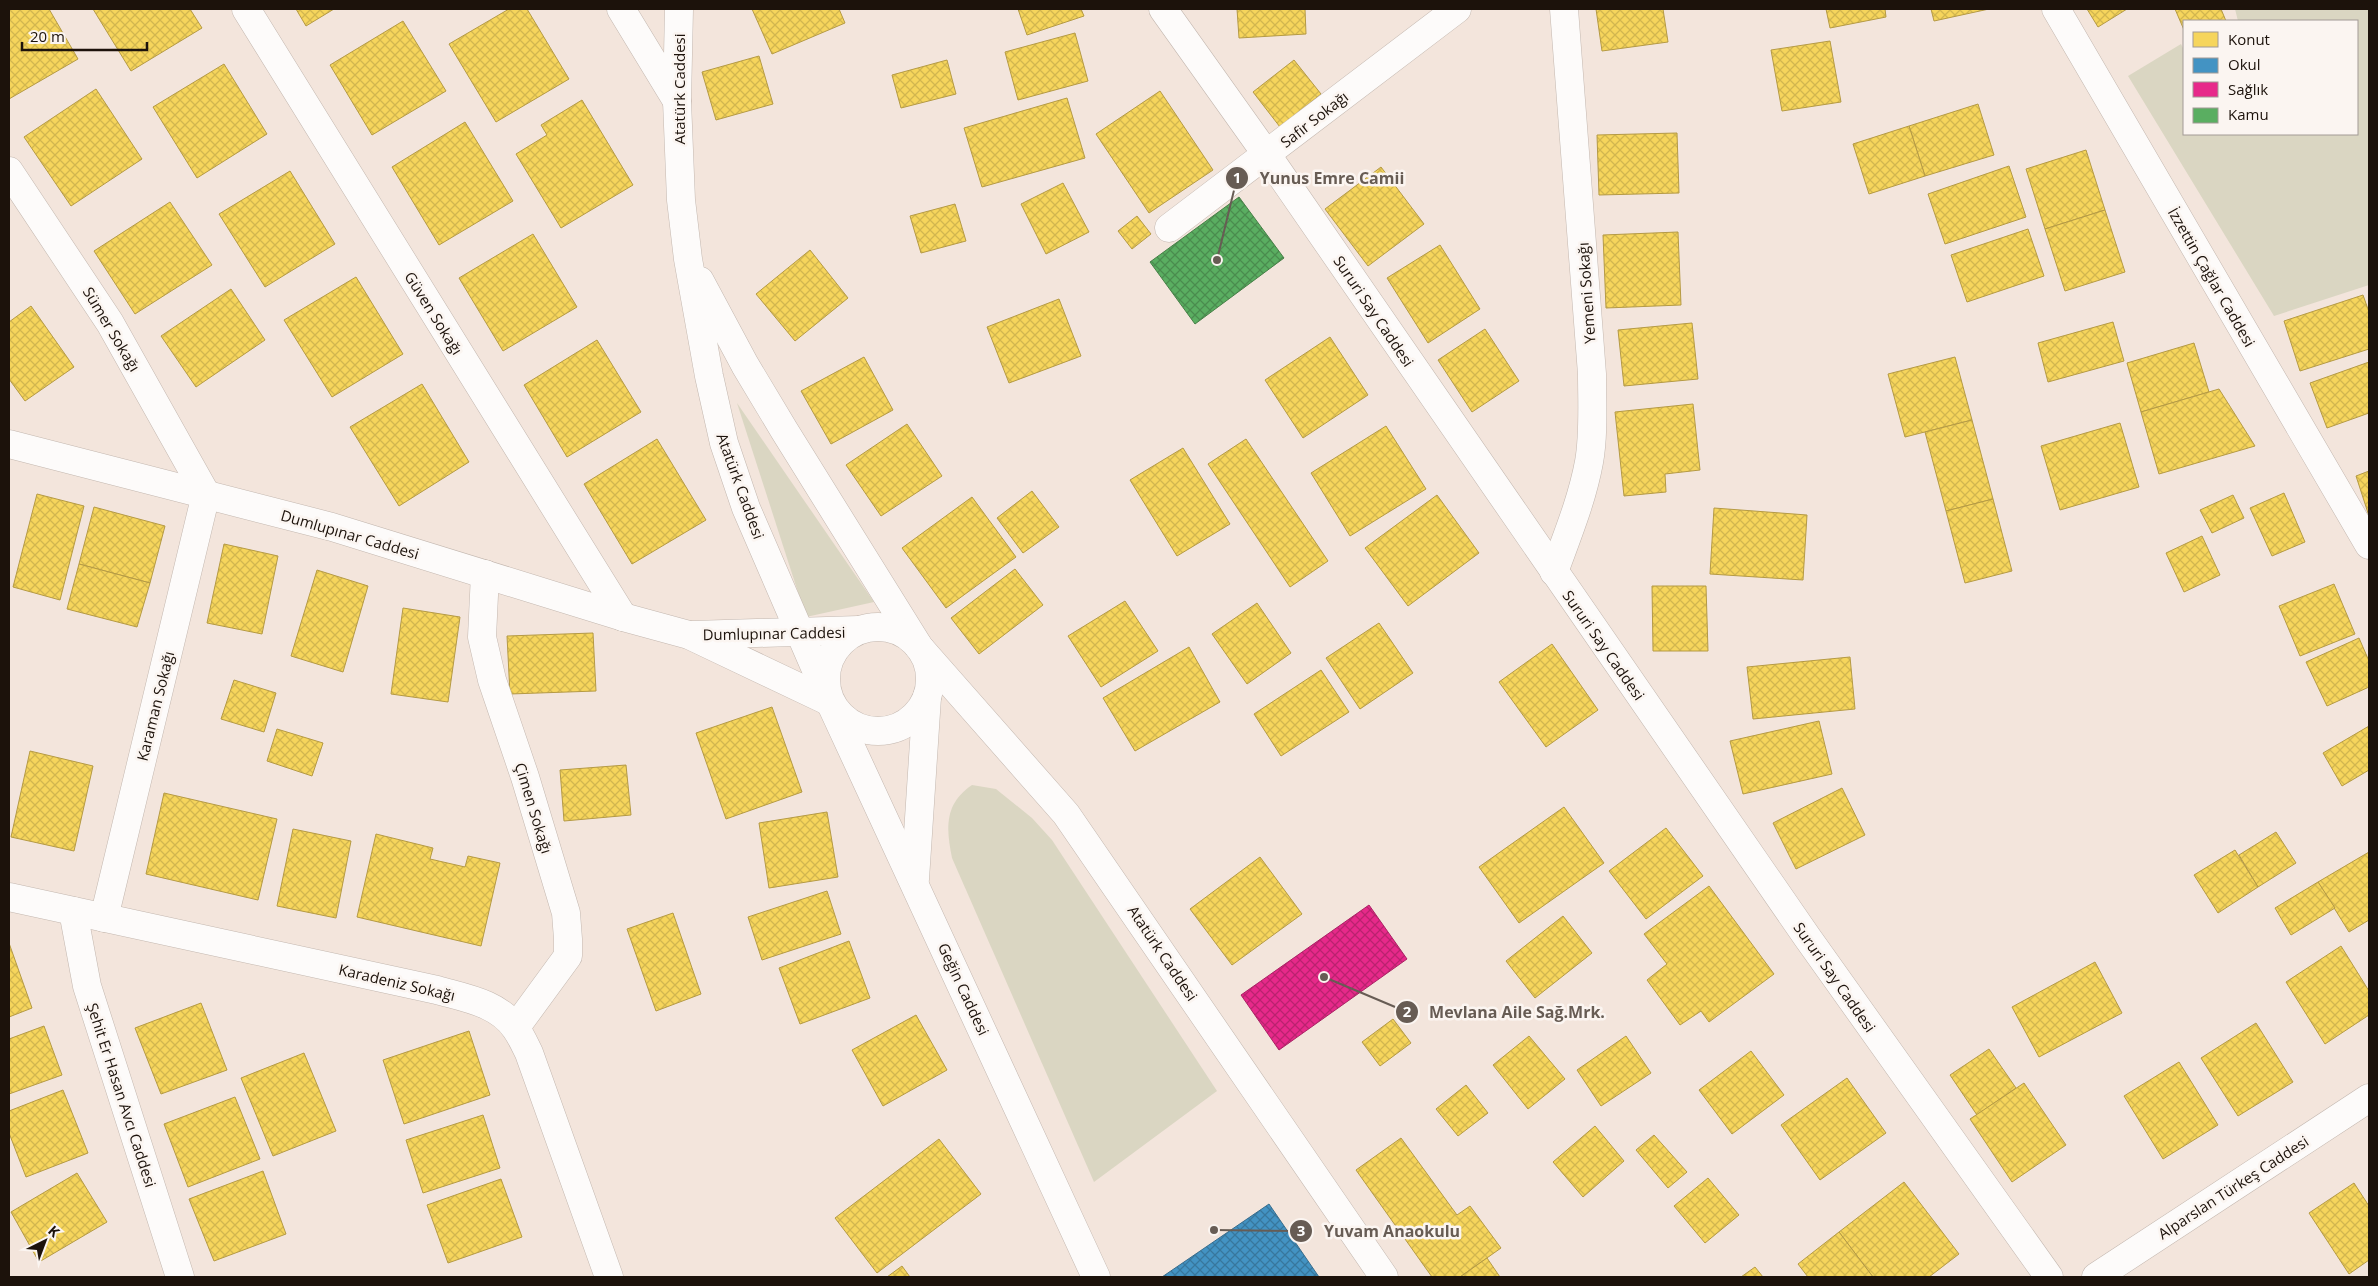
<svg xmlns="http://www.w3.org/2000/svg" width="2378" height="1286" font-family="'Open Sans',sans-serif">
<style>
.green{fill:#dad6c2}
.homes{fill:url(#homes-cross-hatch);stroke:#b59a44}
.schools{fill:url(#schools-cross-hatch);stroke:#376c8c}
.health{fill:url(#health-cross-hatch);stroke:#aa2264}
.public{fill:url(#public-cross-hatch);stroke:#477f47}
.lines{fill:none;stroke-linecap:round;stroke-linejoin:round}
.minor-casing{stroke:#c3b7af;stroke-width:29}
.tertiary-casing{stroke:#c3b7af;stroke-width:29}
.minor{stroke:#fdfbfa;stroke-width:28}
.tertiary{stroke:#fdfbfa;stroke-width:28}
.labels{text-anchor:middle;dominant-baseline:central;stroke-width:5;stroke-linejoin:round;paint-order:stroke}
.street-label{font-size:15px;fill:#1c120b;stroke:#fbf5f1}
.leader{fill:none;stroke:#675c54;stroke-width:2}
.callout-dot{fill:#675c54;stroke:#fbf5f1;stroke-width:2}
.mark-label{font-size:15px;text-anchor:middle;font-weight:bold;fill:#fff}
.callout-label{font-size:16px;text-anchor:middle;font-weight:bold;fill:#675c54;stroke:#fbf5f1;stroke-width:5;stroke-linejoin:round;paint-order:stroke}
</style>
<defs>
<pattern id="homes-cross-hatch" width="8" height="8" patternUnits="userSpaceOnUse" patternTransform="scale(1.25)"><rect width="8" height="8" fill="#f6d55c"/><path d="M0 0l8 8M0 8l8-8" fill="none" stroke="#d2b64f"/></pattern>
<pattern id="schools-cross-hatch" width="8" height="8" patternUnits="userSpaceOnUse" patternTransform="scale(1.25)"><rect width="8" height="8" fill="#4393c3"/><path d="M0 0l8 8M0 8l8-8" fill="none" stroke="#37779d"/></pattern>
<pattern id="health-cross-hatch" width="8" height="8" patternUnits="userSpaceOnUse" patternTransform="scale(1.25)"><rect width="8" height="8" fill="#e7298a"/><path d="M0 0l8 8M0 8l8-8" fill="none" stroke="#ba226f"/></pattern>
<pattern id="public-cross-hatch" width="8" height="8" patternUnits="userSpaceOnUse" patternTransform="scale(1.25)"><rect width="8" height="8" fill="#5aae61"/><path d="M0 0l8 8M0 8l8-8" fill="none" stroke="#4a8c4e"/></pattern>
</defs>
<rect width="100%" height="100%" fill="#f3e5dc"/>
<g class="green">
<polygon points="2235,9 2369,9 2369,285 2274,316 2128,76 2181,44 2184,50 2184,134 2357,134 2357,21 2238,21"/>
<polygon points="737,403 874,602 806,617"/>
<path d="M972 785 996 789 1032 818 1052 840 1217 1091 1094 1182 952 858C946 828 944 804 972 785Z"/>
</g>
<g class="homes">
<polygon points="9,9 49,9 78,59 9,99"/>
<polygon points="93,9 190,9 202,28 131,71"/>
<polygon points="296,9 334,9 306,26"/>
<polygon points="509,9 527,9 569,79 496,122 449,44"/>
<polygon points="752,9 839,9 845,23 772,54"/>
<polygon points="1018,9 1081,9 1084,16 1027,35"/>
<polygon points="1237,9 1305,9 1306,34 1239,38"/>
<polygon points="1596,9 1663,9 1668,42 1602,51"/>
<polygon points="1826,9 1885,9 1886,17 1830,28"/>
<polygon points="1931,9 1989,9 1934,21"/>
<polygon points="2087,9 2127,9 2098,27"/>
<polygon points="2175,9 2221,9 2226,21 2184,21 2184,30"/>
<polygon points="403,21 446,91 372,135 330,65"/>
<polygon points="1075,33 1088,81 1018,100 1005,52"/>
<polygon points="1830,41 1841,102 1782,111 1771,50"/>
<polygon points="759,56 773,104 716,120 702,72"/>
<polygon points="947,60 956,94 901,108 892,75"/>
<polygon points="1294,60 1321,94 1280,127 1253,92"/>
<polygon points="224,64 267,134 197,178 153,107"/>
<polygon points="96,89 142,159 71,206 24,137"/>
<polygon points="1160,91 1213,170 1149,213 1096,134"/>
<polygon points="1067,98 1085,158 982,187 964,128"/>
<polygon points="582,100 633,185 561,228 516,154 547,135 541,125"/>
<polygon points="1978,104 1994,155 1925,176 1909,126"/>
<polygon points="465,122 513,201 439,245 392,167"/>
<polygon points="1909,126 1925,176 1869,194 1853,144"/>
<polygon points="1677,133 1679,193 1599,195 1597,135"/>
<polygon points="2086,150 2105,210 2045,229 2026,169"/>
<polygon points="2009,166 2026,217 1945,244 1928,194"/>
<polygon points="1381,167 1424,224 1368,266 1325,209"/>
<polygon points="290,171 335,244 265,287 219,214"/>
<polygon points="1063,183 1089,232 1046,254 1021,204"/>
<polygon points="170,202 212,265 135,314 94,251"/>
<polygon points="955,204 966,241 921,253 910,216"/>
<polygon points="2105,210 2125,272 2065,291 2045,229"/>
<polygon points="1137,216 1151,234 1132,249 1118,231"/>
<polygon points="2028,229 2044,276 1967,302 1951,255"/>
<polygon points="1678,232 1681,305 1606,308 1603,235"/>
<polygon points="533,234 577,307 503,351 459,278"/>
<polygon points="1440,245 1480,309 1428,343 1387,278"/>
<polygon points="810,250 848,298 795,341 756,294"/>
<polygon points="356,277 403,354 332,397 284,320"/>
<polygon points="231,289 265,340 196,387 161,336"/>
<polygon points="2363,295 2369,312 2369,349 2300,371 2284,321"/>
<polygon points="1059,299 1081,356 1009,383 987,327"/>
<polygon points="31,306 74,367 25,401 9,379 9,322"/>
<polygon points="2113,322 2124,361 2048,382 2038,343"/>
<polygon points="1692,323 1698,379 1624,386 1618,330"/>
<polygon points="1485,329 1519,381 1472,412 1438,360"/>
<polygon points="1330,337 1368,395 1303,438 1265,380"/>
<polygon points="597,340 641,412 567,457 524,385"/>
<polygon points="2194,343 2209,392 2141,412 2127,363"/>
<polygon points="864,357 893,410 831,444 801,391"/>
<polygon points="1955,357 1972,420 1905,437 1888,374"/>
<polygon points="2369,362 2369,413 2327,428 2310,383"/>
<polygon points="422,384 469,462 399,506 350,427"/>
<polygon points="2219,389 2255,446 2159,474 2141,412"/>
<polygon points="1693,404 1700,470 1665,474 1666,492 1624,496 1615,412"/>
<polygon points="1972,420 1993,499 1946,511 1925,432"/>
<polygon points="2120,423 2139,487 2060,510 2041,446"/>
<polygon points="907,424 942,476 881,516 846,465"/>
<polygon points="1386,426 1426,489 1350,536 1311,473"/>
<polygon points="657,439 706,520 632,564 584,484"/>
<polygon points="1246,439 1328,561 1290,587 1208,464"/>
<polygon points="1183,448 1230,524 1177,556 1130,480"/>
<polygon points="2369,471 2369,516 2356,476"/>
<polygon points="1032,491 1059,527 1023,553 997,518"/>
<polygon points="2284,493 2305,542 2272,556 2250,508"/>
<polygon points="37,494 84,506 60,600 13,587"/>
<polygon points="1437,495 1479,553 1408,606 1365,548"/>
<polygon points="2233,495 2244,518 2212,533 2200,510"/>
<polygon points="972,497 1016,557 946,608 902,548"/>
<polygon points="1993,499 2012,571 1965,583 1946,511"/>
<polygon points="94,507 165,526 150,583 79,564"/>
<polygon points="1714,508 1807,515 1803,580 1710,574"/>
<polygon points="2202,536 2220,575 2184,592 2166,553"/>
<polygon points="224,544 278,556 262,634 207,623"/>
<polygon points="79,564 150,583 137,627 67,609"/>
<polygon points="1015,569 1043,605 979,654 951,618"/>
<polygon points="317,570 368,586 343,672 291,656"/>
<polygon points="2334,584 2355,634 2300,656 2279,606"/>
<polygon points="1652,586 1706,586 1708,651 1653,651"/>
<polygon points="1125,601 1158,651 1101,687 1068,636"/>
<polygon points="1257,603 1291,653 1247,684 1212,634"/>
<polygon points="403,608 460,617 448,702 391,694"/>
<polygon points="1379,623 1413,673 1360,709 1326,658"/>
<polygon points="593,633 596,691 510,694 507,636"/>
<polygon points="2359,638 2369,661 2369,687 2327,706 2306,662"/>
<polygon points="1552,644 1598,710 1546,747 1499,682"/>
<polygon points="1189,647 1220,702 1135,751 1103,698"/>
<polygon points="1850,657 1855,709 1753,719 1747,667"/>
<polygon points="1321,670 1349,712 1281,756 1254,714"/>
<polygon points="234,680 276,693 264,732 221,719"/>
<polygon points="772,707 802,792 726,819 696,733"/>
<polygon points="1819,721 1832,774 1743,794 1730,741"/>
<polygon points="2369,726 2369,770 2342,786 2323,753"/>
<polygon points="277,729 323,743 312,776 267,761"/>
<polygon points="30,751 93,766 74,851 11,837"/>
<polygon points="626,765 631,815 564,821 560,770"/>
<polygon points="1842,788 1865,835 1796,869 1773,823"/>
<polygon points="164,793 277,819 258,900 146,874"/>
<polygon points="1564,807 1604,863 1519,923 1479,867"/>
<polygon points="827,812 838,877 769,888 759,823"/>
<polygon points="1666,828 1703,876 1646,919 1609,871"/>
<polygon points="293,829 351,841 336,918 277,906"/>
<polygon points="2276,832 2296,863 2258,887 2239,855"/>
<polygon points="376,834 433,848 430,859 465,867 468,856 500,863 481,946 357,917"/>
<polygon points="2235,850 2258,887 2218,913 2194,875"/>
<polygon points="2369,852 2369,920 2349,932 2318,882"/>
<polygon points="1260,857 1302,914 1232,965 1190,909"/>
<polygon points="2318,882 2335,908 2291,935 2275,908"/>
<polygon points="1709,886 1774,974 1709,1022 1701,1011 1680,1025 1647,980 1667,964 1644,934"/>
<polygon points="827,891 841,934 762,960 748,917"/>
<polygon points="673,913 701,994 656,1011 627,929"/>
<polygon points="1563,916 1592,953 1535,998 1506,961"/>
<polygon points="849,941 870,998 800,1024 779,968"/>
<polygon points="9,943 32,1008 9,1017"/>
<polygon points="2341,946 2369,991 2369,1015 2325,1044 2286,982"/>
<polygon points="2095,962 2122,1013 2039,1057 2012,1007"/>
<polygon points="201,1003 227,1070 161,1094 135,1028"/>
<polygon points="916,1015 947,1070 883,1106 852,1050"/>
<polygon points="1393,1019 1411,1043 1380,1066 1362,1042"/>
<polygon points="2256,1023 2293,1082 2238,1116 2201,1058"/>
<polygon points="44,1026 62,1075 9,1094 9,1039"/>
<polygon points="469,1031 490,1095 404,1124 383,1060"/>
<polygon points="1529,1036 1565,1079 1528,1109 1493,1065"/>
<polygon points="1626,1036 1651,1073 1601,1106 1577,1070"/>
<polygon points="1989,1049 2016,1088 1977,1115 1950,1075"/>
<polygon points="1751,1051 1784,1095 1732,1134 1699,1090"/>
<polygon points="304,1053 336,1131 273,1156 241,1078"/>
<polygon points="2179,1062 2218,1125 2163,1159 2124,1096"/>
<polygon points="1847,1078 1886,1133 1820,1180 1781,1125"/>
<polygon points="2024,1083 2066,1145 2012,1182 1970,1119"/>
<polygon points="1466,1085 1488,1113 1458,1136 1436,1109"/>
<polygon points="63,1090 88,1153 26,1177 9,1133 9,1111"/>
<polygon points="235,1097 260,1159 188,1187 164,1124"/>
<polygon points="483,1115 500,1168 423,1193 406,1140"/>
<polygon points="1595,1126 1624,1161 1583,1197 1553,1162"/>
<polygon points="1654,1135 1687,1172 1668,1188 1636,1150"/>
<polygon points="1401,1138 1457,1215 1470,1206 1501,1248 1460,1277 1432,1277 1356,1170"/>
<polygon points="939,1139 981,1194 877,1273 835,1218"/>
<polygon points="263,1171 286,1234 214,1261 189,1199"/>
<polygon points="77,1173 107,1222 39,1262 11,1212"/>
<polygon points="1708,1178 1739,1215 1705,1243 1674,1206"/>
<polygon points="501,1179 522,1237 448,1263 427,1205"/>
<polygon points="1904,1182 1959,1254 1929,1277 1873,1277 1839,1232"/>
<polygon points="2354,1183 2369,1206 2369,1260 2349,1274 2309,1213"/>
<polygon points="1839,1232 1873,1277 1808,1277 1798,1264"/>
<polygon points="1487,1258 1500,1277 1460,1277"/>
<polygon points="902,1266 910,1277 887,1277"/>
<polygon points="1755,1267 1763,1277 1741,1277"/>
</g>
<polygon class="schools" points="1269,1204 1319,1277 1162,1277"/>
<polygon class="health" points="1369,905 1407,959 1279,1050 1241,995"/>
<polygon class="public" points="1239,197 1284,258 1195,324 1150,262"/>
<g class="lines">
<defs>
<g id="minor">
<polyline points="246,9 623,617"/>
<polyline points="621,9 677,101"/>
<polyline points="9,171 110,323 206,494 104,918"/>
<polyline points="1169,228 1457,9"/>
<path d="M1554 572C1567 536 1582 500 1589 462 1594 434 1592 403 1592 374L1564 9"/>
<polyline points="485,574 482,637 492,680 525,777 566,913 568,939 568,956 516,1027"/>
<path d="M9 897 437 990C465 998 499 1003 516 1029 521 1036 525 1045 529 1053L609 1277"/>
</g>
<g id="tertiary">
<polyline points="679,9 677,101 681,200 688,259 709,376 724,443 746,508 830,702 1096,1277"/>
<polyline points="1163,9 1267,155 1807,937 2049,1277"/>
<polyline points="2056,9 2369,545"/>
<polyline points="700,281 745,365 784,430 919,647 1066,814 1384,1277"/>
<polyline points="9,444 332,527 623,617 689,635 830,702"/>
<circle cx="878" cy="679" r="52"/>
<polyline points="693,635 859,630"/>
<polyline points="915,879 927,697"/>
<polyline points="73,911 87,986 180,1277"/>
<polyline points="2096,1277 2369,1098"/>
</g>
</defs>
<use href="#minor" class="minor-casing"/>
<use href="#tertiary" class="tertiary-casing"/>
<use href="#minor" class="minor"/>
<use href="#tertiary" class="tertiary"/>
</g>
<g class="labels">
<g class="street-label">
<text transform="translate(679 89) rotate(-90)">Atatürk Caddesi</text>
<text transform="translate(1314 119) rotate(-38)">Safir Sokağı</text>
<text transform="translate(2212 277) rotate(60)">İzzettin Çağlar Caddesi</text>
<text transform="translate(1586 293) rotate(-94)">Yemeni Sokağı</text>
<text transform="translate(1374 311) rotate(56)">Sururi Say Caddesi</text>
<text transform="translate(434 313) rotate(58)">Güven Sokağı</text>
<text transform="translate(112 329) rotate(59)">Sümer Sokağı</text>
<text transform="translate(741 486) rotate(70)">Atatürk Caddesi</text>
<text transform="translate(350 534) rotate(16)">Dumlupınar Caddesi</text>
<text transform="translate(774 633) rotate(-1)">Dumlupınar Caddesi</text>
<text transform="translate(1604 645) rotate(55)">Sururi Say Caddesi</text>
<text transform="translate(155 706) rotate(-76)">Karaman Sokağı</text>
<text transform="translate(534 808) rotate(73)">Çimen Sokağı</text>
<text transform="translate(1163 953) rotate(56)">Atatürk Caddesi</text>
<text transform="translate(1835 977) rotate(55)">Sururi Say Caddesi</text>
<text transform="translate(397 982) rotate(13)">Karadeniz Sokağı</text>
<text transform="translate(964 989) rotate(65)">Geğin Caddesi</text>
<text transform="translate(122 1095) rotate(72)">Şehit Er Hasan Avcı Caddesi</text>
<text transform="translate(2233 1187) rotate(-33)">Alparslan Türkeş Caddesi</text>
</g>
</g>
<path class="leader" d="M1217 260L1237 178M1324 977L1407 1012M1214 1230L1301 1231"/>
<g class="callout-dot">
<circle cx="1217" cy="260" r="5"/>
<circle cx="1324" cy="977" r="5"/>
<circle cx="1214" cy="1230" r="5"/>
<circle cx="1237" cy="178" r="12"/>
<circle cx="1407" cy="1012" r="12"/>
<circle cx="1301" cy="1231" r="12"/>
</g>
<g class="mark-label">
<text x="1237" y="183">1</text>
<text x="1407" y="1017">2</text>
<text x="1301" y="1236">3</text>
</g>
<g class="callout-label">
<text x="1332" y="184">Yunus Emre Camii</text>
<text x="1517" y="1018">Mevlana Aile Sağ.Mrk.</text>
<text x="1392" y="1237">Yuvam Anaokulu</text>
</g>
<rect width="2378" height="1286" fill="none" stroke="#1c120b" stroke-width="20"/>
<rect x="2183" y="20" width="175" height="115" fill="#fbf5f1" stroke="#a29a95"/>
<rect x="2193" y="32" width="25" height="15" fill="#f6d55c" stroke="#a29a95"/>
<text x="2228" y="45" font-size="15" fill="#1c120b">Konut</text>
<rect x="2193" y="58" width="25" height="15" fill="#4393c3" stroke="#a29a95"/>
<text x="2228" y="70" font-size="15" fill="#1c120b">Okul</text>
<rect x="2193" y="82" width="25" height="15" fill="#e7298a" stroke="#a29a95"/>
<text x="2228" y="95" font-size="15" fill="#1c120b">Sağlık</text>
<rect x="2193" y="108" width="25" height="15" fill="#5aae61" stroke="#a29a95"/>
<text x="2228" y="120" font-size="15" fill="#1c120b">Kamu</text>
<g transform="translate(45 1241) rotate(42)" stroke="#fbf5f1" stroke-width="4" paint-order="stroke">
<path d="M0-4L9 19L0 12L-9 19Z" fill="#1c120b"/>
<text y="-8" font-size="14" font-weight="bold" text-anchor="middle" fill="#1c120b">K</text>
</g>
<path d="M22 42v8h125v-8" fill="none" stroke="#1c120b" stroke-width="2.5"/>
<text x="30" y="42" font-size="15" fill="#1c120b" stroke="#fbf5f1" stroke-width="4" paint-order="stroke">20 m</text>
</svg>
